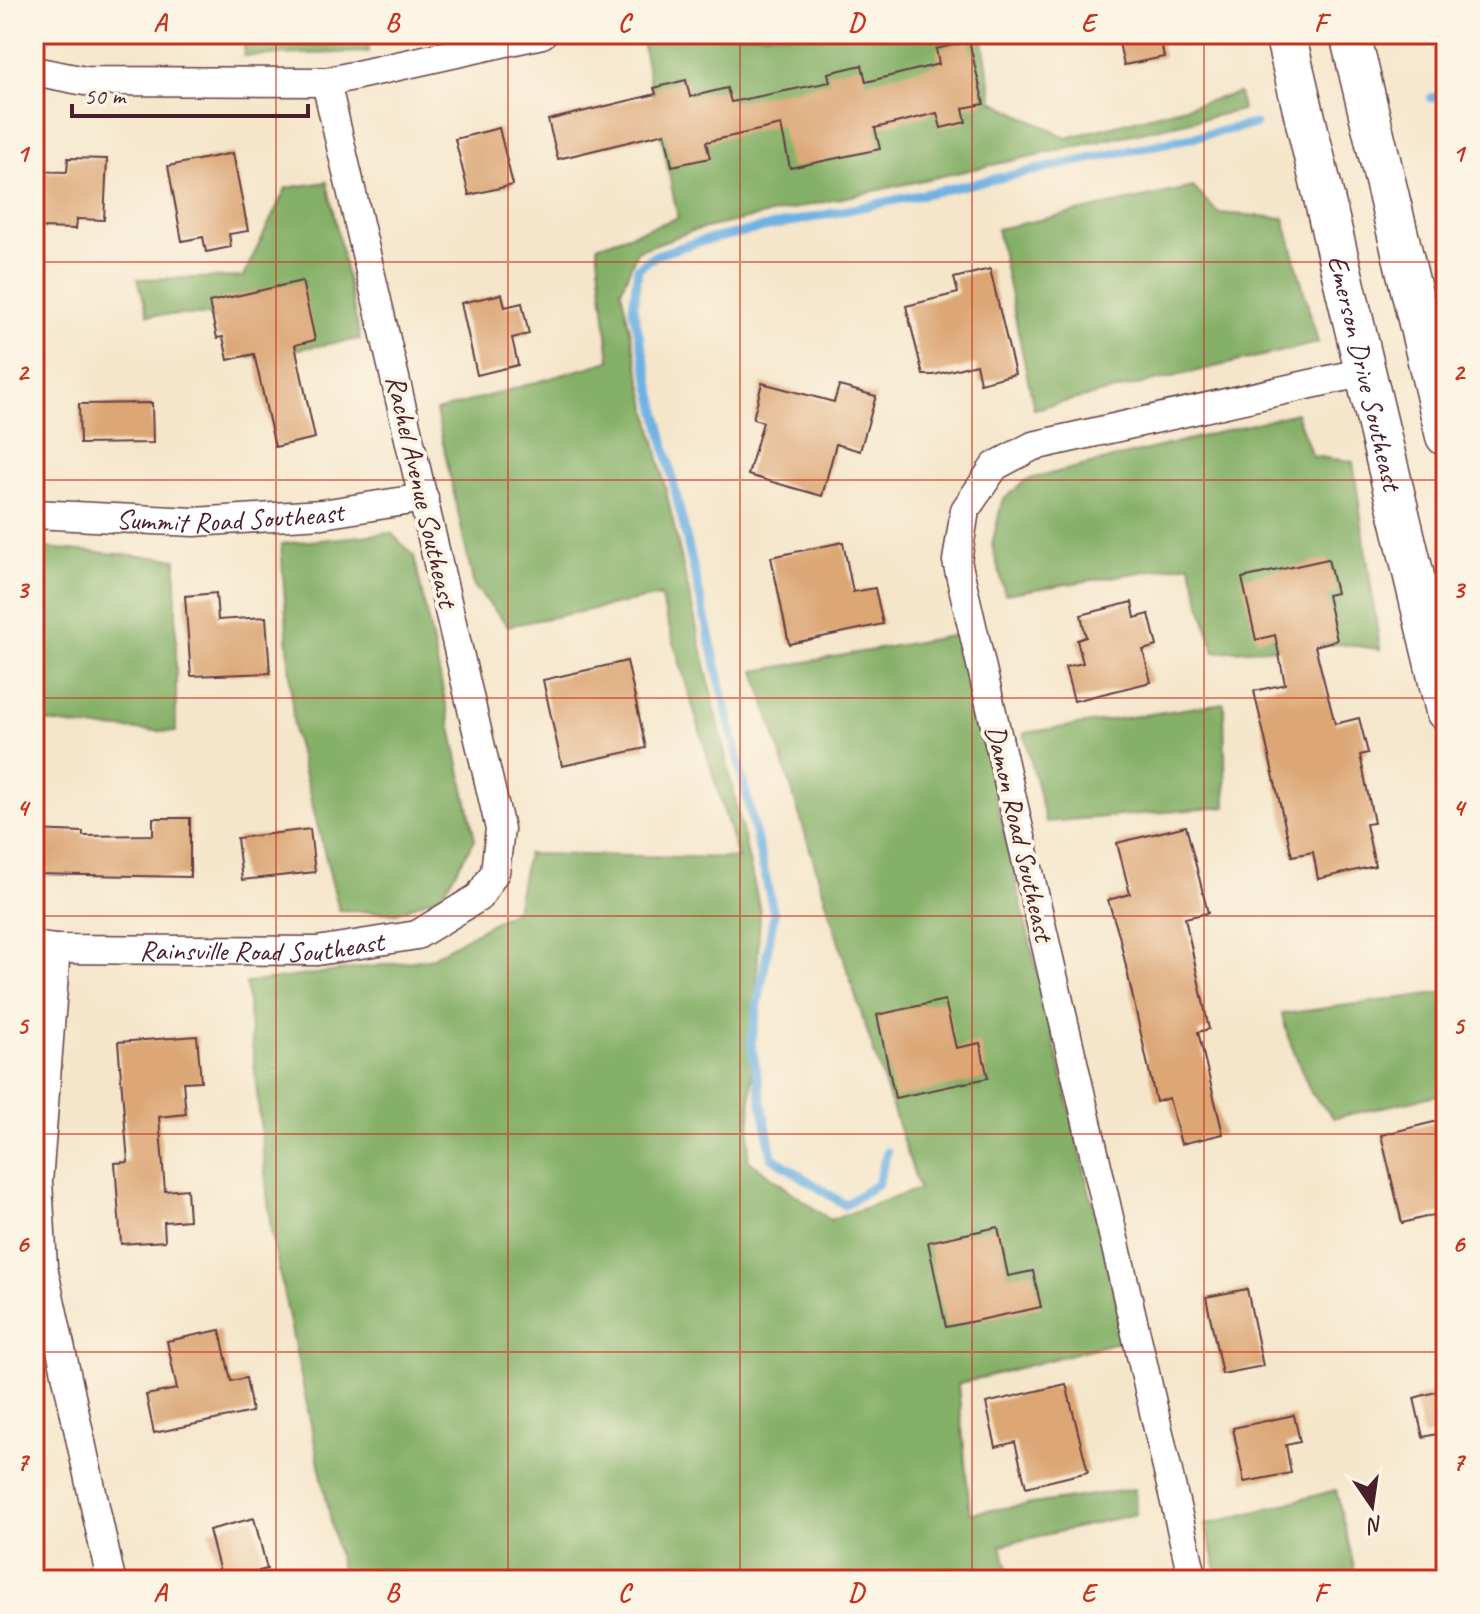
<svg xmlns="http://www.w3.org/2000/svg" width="1480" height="1614" font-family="Caveat,sans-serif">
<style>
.forest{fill:#85b068;stroke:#68684a;stroke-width:2}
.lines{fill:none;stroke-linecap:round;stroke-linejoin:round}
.stream{stroke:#6eb1e3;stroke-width:9}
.building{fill:#dca675}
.street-casing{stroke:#643d43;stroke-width:31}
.secondary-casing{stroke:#643d43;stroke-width:43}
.street{stroke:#fff;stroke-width:28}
.secondary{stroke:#fff;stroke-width:40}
.grid{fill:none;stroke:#c8321e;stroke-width:2;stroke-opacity:0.55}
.labels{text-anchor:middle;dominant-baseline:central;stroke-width:8;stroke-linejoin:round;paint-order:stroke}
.street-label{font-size:28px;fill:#4a1f2b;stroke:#fcf5e5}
.neatline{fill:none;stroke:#c8321e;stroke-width:3}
.grid-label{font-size:26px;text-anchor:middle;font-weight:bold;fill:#c8321e}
</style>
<rect width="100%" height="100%" fill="#fcf5e5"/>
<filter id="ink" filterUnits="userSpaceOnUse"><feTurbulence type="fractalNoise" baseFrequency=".0125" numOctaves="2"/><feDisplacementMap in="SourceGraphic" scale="16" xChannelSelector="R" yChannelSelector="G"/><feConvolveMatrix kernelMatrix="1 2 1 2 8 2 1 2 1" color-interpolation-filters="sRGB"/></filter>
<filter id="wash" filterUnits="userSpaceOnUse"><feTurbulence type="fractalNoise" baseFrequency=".006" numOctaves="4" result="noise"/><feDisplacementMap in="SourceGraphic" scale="32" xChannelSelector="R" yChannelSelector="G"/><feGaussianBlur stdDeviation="1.8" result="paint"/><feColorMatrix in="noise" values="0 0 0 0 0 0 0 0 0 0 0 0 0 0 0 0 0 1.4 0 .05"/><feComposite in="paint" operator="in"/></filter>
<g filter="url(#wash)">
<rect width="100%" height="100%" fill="#f5e6cb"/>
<g class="forest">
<polygon points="244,34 368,34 369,52 244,56"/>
<polygon points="681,34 982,34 993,101 1066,138 1239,93 1242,110 692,231 637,251 621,290 760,910 748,1160 830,1220 919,1189 851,982 755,671 957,635 1125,1340 958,1384 970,1513 1135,1489 1136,1514 1001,1545 1011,1580 343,1580 271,1231 246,983 429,959 516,909 527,854 738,858 660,596 508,626 474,586 436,411 610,361 597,246 678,218 642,42"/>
<polygon points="327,182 360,339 249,357 208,315 148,315 138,279 243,277 286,188"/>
<polygon points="1193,187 1218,213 1284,218 1318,343 1034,409 997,229"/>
<polygon points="1296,413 1312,456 1353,462 1380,649 1341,644 1214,652 1190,564 1005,594 992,545 1002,501 1026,480"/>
<polygon points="391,533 414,556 475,839 443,893 397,913 339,910 294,733 281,544"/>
<polygon points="34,547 176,559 176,732 83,727 34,720"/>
<polygon points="1224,703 1226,807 1046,822 1024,733"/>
<polygon points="1446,992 1446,1093 1334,1118 1311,1093 1288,1037 1282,1014"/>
<polygon points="1336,1490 1357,1580 1220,1580 1205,1525"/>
</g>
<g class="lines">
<g class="stream">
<polyline points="1431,98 1446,95"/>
<polyline points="887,1152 878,1183 845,1205 772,1157 751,1043 774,914 633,309 638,268 656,255 697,242 1255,124"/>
</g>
</g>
<g id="blocks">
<g class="building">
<polygon points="1117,34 1159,34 1164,57 1124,65"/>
<polygon points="969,41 984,104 963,108 966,122 941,128 937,113 875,128 880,149 790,168 781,125 706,142 710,158 672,166 665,133 558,159 548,120 656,94 654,88 686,80 690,97 727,88 731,102 830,82 828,73 862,65 866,82 939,64 936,49"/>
<polygon points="499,128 513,185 469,195 455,139"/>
<polygon points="233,153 248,231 229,234 231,247 206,252 203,237 182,241 168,166"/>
<polygon points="68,158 107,159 104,220 77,219 76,229 38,228 38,213 34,213 34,171 67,172"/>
<polygon points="990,269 1015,374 980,383 976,364 934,375 923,375 906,306 958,293 954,278"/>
<polygon points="302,281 315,340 295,345 315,438 275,447 254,354 228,360 223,337 217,338 209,302"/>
<polygon points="502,294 505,307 522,303 529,334 512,338 518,365 477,375 461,303"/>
<polygon points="762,383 834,402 839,386 876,396 860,451 836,444 822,496 748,475 763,422 753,419"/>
<polygon points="152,403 153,443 80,444 79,404"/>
<polygon points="843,542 853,592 875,588 883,624 789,644 771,557"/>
<polygon points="1328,559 1336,593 1327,595 1337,640 1315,646 1335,724 1359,718 1368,753 1360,755 1374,823 1366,824 1375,866 1318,879 1313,852 1292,856 1254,691 1285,684 1275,635 1256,640 1242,578"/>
<polygon points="216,593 218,620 266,617 270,673 191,676 185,596"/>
<polygon points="1132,602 1135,618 1149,614 1157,646 1143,650 1151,682 1074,701 1065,667 1083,663 1077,640 1086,637 1081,615"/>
<polygon points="627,661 646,748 562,766 543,680"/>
<polygon points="153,818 190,818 190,877 34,874 34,830 83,832 83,836 153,835"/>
<polygon points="1186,826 1208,913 1185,918 1209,1029 1198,1032 1223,1134 1181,1144 1169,1098 1156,1102 1119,935 1108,900 1130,894 1117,843"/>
<polygon points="310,829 315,872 242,880 237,838"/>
<polygon points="945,1000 956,1048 980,1043 988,1078 895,1098 877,1015"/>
<polygon points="197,1036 201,1081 183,1082 186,1114 159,1117 165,1191 187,1189 189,1220 164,1222 165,1241 121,1244 115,1163 128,1162 118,1042"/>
<polygon points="1446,1119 1446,1212 1402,1223 1381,1135"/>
<polygon points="998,1227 1008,1276 1033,1271 1041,1307 946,1327 928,1242"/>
<polygon points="1247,1289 1263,1366 1222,1374 1206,1297"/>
<polygon points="220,1330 231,1381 246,1378 252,1412 154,1433 146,1395 177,1389 167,1341"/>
<polygon points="1066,1384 1088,1472 1026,1487 1015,1442 996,1447 986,1403"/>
<polygon points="1446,1389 1446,1432 1423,1437 1414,1398"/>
<polygon points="1294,1415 1300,1442 1286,1445 1291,1473 1244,1482 1233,1428"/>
<polygon points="254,1518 267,1569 259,1571 261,1580 222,1580 209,1530"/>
</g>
</g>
</g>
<g filter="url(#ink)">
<use href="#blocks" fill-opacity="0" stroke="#643d43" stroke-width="2"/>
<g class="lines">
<defs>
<g id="street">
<polyline points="34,71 85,81 326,82 542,34"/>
<path id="s1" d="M34 514 194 522 322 514 424 498"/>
<path id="s2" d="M34 946 56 949 317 951 417 935 479 897 495 872 500 829 326 82"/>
<polyline points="56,949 38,1182 43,1267 111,1580"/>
<polyline points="1193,1580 957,561 965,510 995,466 1033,446 1365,372"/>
</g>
<g id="secondary">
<path id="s3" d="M1285 34 1446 711"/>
<polyline points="1350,34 1446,436"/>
</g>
</defs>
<use href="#street" class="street-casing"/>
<use href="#secondary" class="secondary-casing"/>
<use href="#street" class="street"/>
<use href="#secondary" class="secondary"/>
</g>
</g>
<path class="grid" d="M276 34V1580M508 34V1580M740 34V1580M972 34V1580M1204 34V1580M34 262H1446M34 480H1446M34 698H1446M34 916H1446M34 1134H1446M34 1352H1446"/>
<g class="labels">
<g class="street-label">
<text stroke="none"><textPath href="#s3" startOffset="348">Emerson Drive Southeast</textPath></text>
<text transform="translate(422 491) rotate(77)">Rachel Avenue Southeast</text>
<text stroke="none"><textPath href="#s1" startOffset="196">Summit Road Southeast</textPath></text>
<text transform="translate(1020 833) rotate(77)">Damon Road Southeast</text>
<text stroke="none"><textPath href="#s2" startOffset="228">Rainsville Road Southeast</textPath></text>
</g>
</g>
<rect width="1480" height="1614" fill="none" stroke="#fcf5e5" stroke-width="88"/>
<g transform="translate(1372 1506) rotate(167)" stroke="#fcf5e5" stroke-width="6" paint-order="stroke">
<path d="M0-6L14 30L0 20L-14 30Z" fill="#4a1f2b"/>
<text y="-12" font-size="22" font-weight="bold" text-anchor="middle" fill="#4a1f2b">N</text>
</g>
<path d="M72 104v12h236v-12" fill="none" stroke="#4a1f2b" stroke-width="4"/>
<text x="84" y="104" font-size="24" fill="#4a1f2b" stroke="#fcf5e5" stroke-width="6" paint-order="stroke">50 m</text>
<rect x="44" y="44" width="1392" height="1526" class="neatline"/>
<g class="grid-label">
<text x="160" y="31">A</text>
<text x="392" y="31">B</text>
<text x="624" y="31">C</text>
<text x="856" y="31">D</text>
<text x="1088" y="31">E</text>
<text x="1320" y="31">F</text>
<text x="22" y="162">1</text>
<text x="1458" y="162">1</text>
<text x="22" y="380">2</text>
<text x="1458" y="380">2</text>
<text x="22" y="598">3</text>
<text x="1458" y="598">3</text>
<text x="22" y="816">4</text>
<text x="1458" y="816">4</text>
<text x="22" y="1034">5</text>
<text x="1458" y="1034">5</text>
<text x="22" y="1252">6</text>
<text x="1458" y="1252">6</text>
<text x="22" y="1470">7</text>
<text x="1458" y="1470">7</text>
<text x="160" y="1601">A</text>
<text x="392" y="1601">B</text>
<text x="624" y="1601">C</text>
<text x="856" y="1601">D</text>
<text x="1088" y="1601">E</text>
<text x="1320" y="1601">F</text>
</g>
</svg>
